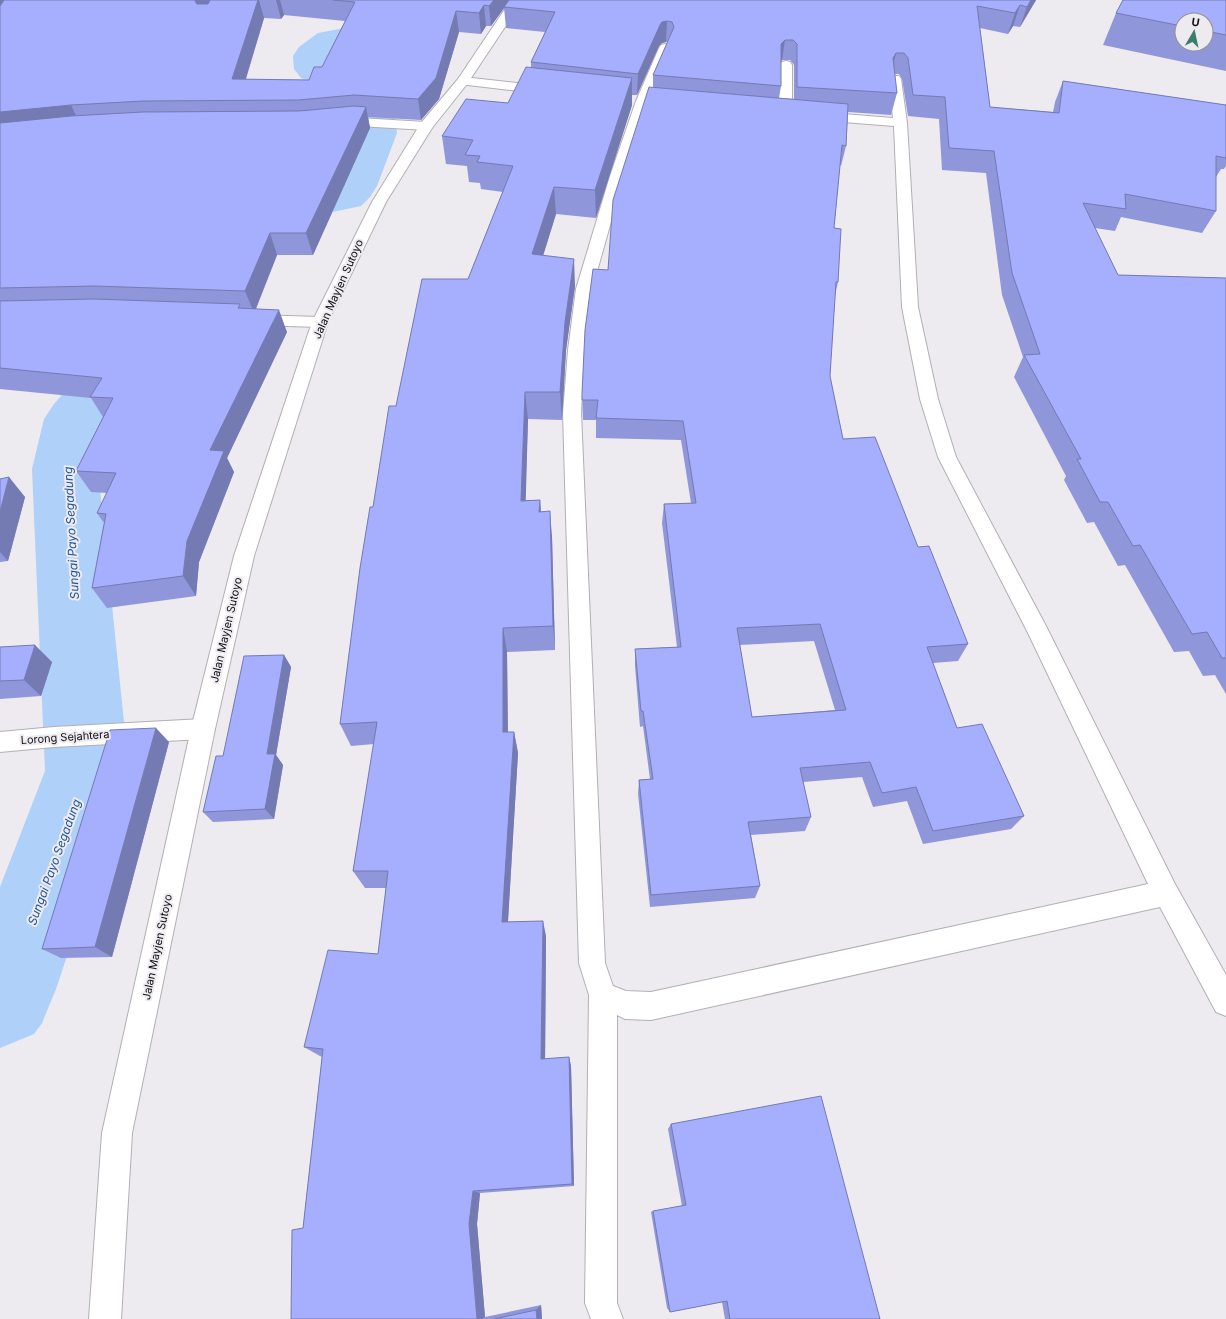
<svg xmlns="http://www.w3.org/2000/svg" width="1226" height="1319" font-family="Inter,sans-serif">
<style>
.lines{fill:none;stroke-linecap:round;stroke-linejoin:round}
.river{fill:#aed0f9;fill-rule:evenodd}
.minor-casing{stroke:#b2afb5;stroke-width:2}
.tertiary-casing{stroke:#b2afb5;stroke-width:2}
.minor{fill:#fff;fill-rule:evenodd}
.tertiary{fill:#fff;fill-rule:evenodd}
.wall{fill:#8f96da;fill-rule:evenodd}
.shaded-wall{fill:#747ab2}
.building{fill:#a6aefe;stroke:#747ab2;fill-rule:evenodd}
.labels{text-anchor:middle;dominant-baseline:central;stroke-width:4;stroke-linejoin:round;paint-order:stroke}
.street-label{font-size:11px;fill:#100f11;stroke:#edeaf0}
.water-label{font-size:12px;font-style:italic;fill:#1f5794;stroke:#edeaf0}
</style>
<rect width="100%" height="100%" fill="#edeaf0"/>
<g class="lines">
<g class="river">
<polygon points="420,0 460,0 444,28 428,36 346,52 336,60 336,61 374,73 385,79 391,88 397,133 377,186 370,197 361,206 323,214 274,212 263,215 255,222 237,226 219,222 211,211 219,200 227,193 245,189 274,182 323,184 329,180 349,133 347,94 301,78 294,69 293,56 299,47 318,33 402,17 414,11"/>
<polygon points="161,300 181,305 190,318 181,331 107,424 98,469 129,771 56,989 42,1023 34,1034 0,1048 0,887 45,771 32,469 44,419 54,404 141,305"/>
</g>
<defs>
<g id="minor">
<polygon points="665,44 669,45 671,48 648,101 624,176 592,289 584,350 581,413 605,963 613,986 626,991 651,992 1148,884 1028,633 938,457 920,399 902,307 894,126 818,120 813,119 811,116 813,113 818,112 893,118 889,79 891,76 899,76 901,79 907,123 918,307 938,399 956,457 1046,626 1175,884 1226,975 1226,1016 1216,1012 1160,907 651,1020 625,1019 617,1015 617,1303 623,1319 591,1319 585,1303 589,995 579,963 563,413 568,350 576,289 610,176 636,101 659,48 661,45"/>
<polygon points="786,61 790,62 792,65 792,113 790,116 780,116 778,113 780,65 782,62"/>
<polygon points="463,77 545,86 550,87 551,90 550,93 545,94 459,84 457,81 459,78"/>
<polygon points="359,118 426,122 431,123 433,126 431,129 426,130 359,126 340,128 335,127 333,124 335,121"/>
<polygon points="253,315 320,317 326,318 328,322 326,326 320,327 253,325 247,324 245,320 247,316"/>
<polygon points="203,719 211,722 215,729 211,736 203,739 54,747 0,752 0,732 54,727"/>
</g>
<polygon id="tertiary" points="511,0 523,0 467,84 432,128 386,202 328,322 254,556 215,729 132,1133 121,1319 89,1319 102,1133 191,729 234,556 312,322 372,202 421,123 458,79"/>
</defs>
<use href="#minor" class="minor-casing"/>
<use href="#tertiary" class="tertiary-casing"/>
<use href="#minor" class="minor"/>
<use href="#tertiary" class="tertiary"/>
</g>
<g class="wall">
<path d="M0 0H1036L1020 27 1013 26 1008 34 980 28 990 107 1053 112 1055 102 1063 81 1226 105V166L1224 169H1221L1216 177V211L1202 233 1121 217 1115 231 1095 228 1118 275 1226 278V694L1215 675 1203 676 1189 651 1174 652 1125 565 1118 566 1094 522 1087 523 1064 480 1066 476 1014 377 1023 357 1002 295 986 173 942 170 939 119 908 116 902 79 899 74H894L897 93 891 115 848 112 846 146 841 166 840 165 834 228 838 282 835 295 830 376 843 439 918 547 968 644 958 661 933 663 957 728 1024 816 1011 829 923 844 907 801 873 807 862 777 803 782 811 817 805 831 751 835 760 886 755 898 650 907 638 794 639 780 650 779 643 726 640 727 635 666V649L677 647 662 523 664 504 691 503 681 440 596 438V420H583L582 393 608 270 653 87V75L668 42H666L662 43 659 46 637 95H632V105L596 218 556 214 543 255 575 286 566 350 562 420 528 419 525 500H540L541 512 552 537 555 650 507 652 508 732H514L518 753 508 922 546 936 545 1059 569 1057 571 1066 574 1186 480 1193 477 1224 485 1317 541 1305 542 1319H291L303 1228 322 1057 320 1056 304 1047 378 954 386 888H365L353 871 374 744 351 746 340 724 373 507 396 406 468 279 503 192 481 189 480 183 469 182 467 166 446 164 442 136 508 103 531 68V62L545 32 506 28 504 8 491 26H486L481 34 459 32 439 99 421 120 368 117 370 128 313 255H277L256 309 287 332 227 458 234 472 199 562 196 596 107 608 92 588 104 523 97 513 107 493 91 492 76 471 103 417 91 398 0 389ZM284 15 345 21 322 67 309 80 246 79 264 18 281 19ZM782 60H790L794 65V99L779 98 781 86V62ZM814 641 835 710 752 717 739 645Z"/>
<path d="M1226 0V71L1103 45 1116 13ZM1182 20H1206V44H1182Z"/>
<polygon points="0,479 25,497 8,561 0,562"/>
<polygon points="0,647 52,662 41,696 0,699"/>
<polygon points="284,655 291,667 276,755 283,765 274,819 213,822 203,812 223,756"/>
<polygon points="169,742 112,957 61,958 42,949"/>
<polygon points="671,1124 880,1319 725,1319 722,1302 670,1312 667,1308 651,1212 653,1211 682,1206 668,1129"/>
</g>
<g class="shaded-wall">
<polygon points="0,0 19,0 0,24"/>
<polygon points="195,0 213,0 202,21 195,1"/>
<polygon points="258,0 259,0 264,18 239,101 232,79"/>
<polygon points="276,0 280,0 284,15 281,19"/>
<polygon points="494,0 510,0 491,26 489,6"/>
<polygon points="1031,0 1036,0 1020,27 1027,7"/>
<polygon points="484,5 486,26 481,34 479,13"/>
<polygon points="1020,5 1013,26 1008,34 1015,13"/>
<polygon points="456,11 459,32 439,99 421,120 418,99"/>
<polygon points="667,21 666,42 662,43 659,46 637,95 638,74 660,25 662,22"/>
<polygon points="785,40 782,60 778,65 781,44"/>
<polygon points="896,53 891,74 893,58"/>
<polygon points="632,78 632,105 596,218 595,190"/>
<polygon points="71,105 81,126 0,135 0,112"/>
<polygon points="366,107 370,128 313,255 306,233"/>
<polygon points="554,187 556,214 535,282 532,254"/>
<polygon points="270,233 277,255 254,313 245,291"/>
<polygon points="574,259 575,286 566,350 562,420 560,392 565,322"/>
<polygon points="279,310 287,332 227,458 234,472 199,562 196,596 183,576 187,541 210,450"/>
<polygon points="525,392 528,419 525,527 521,501"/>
<polygon points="9,477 25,497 8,561 0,552 0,512"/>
<polygon points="540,500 542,526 539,512"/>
<polygon points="550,511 552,537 555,650 553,626"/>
<polygon points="503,628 507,652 508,753 503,732"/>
<polygon points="35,645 52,662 41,696 24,680"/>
<polygon points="284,655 291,667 276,755 283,765 274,819 265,809 267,754"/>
<polygon points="156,728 169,742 112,957 95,947"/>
<polygon points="514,732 518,753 507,937 502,922"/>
<polygon points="543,921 546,936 545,1068 541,1059"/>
<polygon points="569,1057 571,1066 574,1186 572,1184"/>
<polygon points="473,1191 480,1193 477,1224 485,1317 482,1319 477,1319 469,1224"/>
<polygon points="541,1305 542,1319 537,1319 536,1310"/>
</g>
<g class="building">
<polygon points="4,0 195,0 195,1 197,4 208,4 210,0 258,0 232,79 309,80 314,67 322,67 355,2 333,0 494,0 489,6 484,5 479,13 456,11 436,78 418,99 354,95 299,100 143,101 71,105 0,112 0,6"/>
<polygon points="509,0 1031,0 1027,7 1020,5 1015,13 977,6 990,107 1059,113 1063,81 1226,105 1226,158 1216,156 1216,211 1125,194 1126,209 1083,203 1118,275 1226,278 1226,658 1222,658 1207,632 1192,634 1140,545 1133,546 1108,502 1100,502 1077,459 1081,459 1024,355 1040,354 1012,273 994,151 949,148 945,97 913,95 908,58 904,53 896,53 893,58 897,93 797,87 797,44 793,40 785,40 781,44 781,86 653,75 674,27 672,22 667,21 662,22 660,25 638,74 531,62 555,12 504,7"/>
<polygon points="1123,0 1226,0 1226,35 1206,31 1206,20 1182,20 1182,26 1116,13"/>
<polygon points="526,67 632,78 595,190 554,187 532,254 574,259 565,322 560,392 525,392 521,501 540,500 539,512 550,511 553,626 503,628 503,732 514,732 502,922 543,921 541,1059 569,1057 572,1184 473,1191 469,1224 477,1319 291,1319 292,1230 303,1228 323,1049 304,1047 328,950 378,954 388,871 353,871 377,722 340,724 360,568 370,507 373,507 389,406 396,406 422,279 468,279 513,166 477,162 480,156 465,155 473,140 442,136 466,99 508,103"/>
<path d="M649 87 848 104 846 146 842 145 834 228 841 229 838 282H836L830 376 843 439 875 437 918 547 929 546 968 644 927 647 957 728 982 724 1024 816 933 831 916 787 882 793 870 762 800 768 811 817 748 822 760 886 651 895 639 780 653 779 643 711H641L635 649 681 647 664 504 696 503 683 421 596 418 598 400H582V393L585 330 593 269 608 270 613 200ZM820 624 846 710 752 717 737 628Z"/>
<polygon points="354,106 366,107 306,233 270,233 245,291 94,286 0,288 0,123 71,116 143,112 299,111"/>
<polygon points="94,299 240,304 238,308 279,310 210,450 224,451 187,541 183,576 92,588 106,514 97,513 116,473 76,471 113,398 90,397 102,378 0,368 0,301"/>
<polygon points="9,477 0,512 0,479"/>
<polygon points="35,645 24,680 0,681 0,647"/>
<polygon points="284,655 267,754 275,754 265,809 203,812 216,756 223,756 244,656"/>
<polygon points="156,728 95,947 42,949 110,730"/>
<polygon points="821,1096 880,1319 730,1319 727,1301 670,1312 653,1211 686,1205 671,1124"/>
<polygon points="536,1310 537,1319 494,1319"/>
</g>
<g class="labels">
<g class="street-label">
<text transform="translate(338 289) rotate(-66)">Jalan Mayjen Sutoyo</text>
<text transform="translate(226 630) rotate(-77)">Jalan Mayjen Sutoyo</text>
<text transform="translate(65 737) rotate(-4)">Lorong Sejahtera</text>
<text transform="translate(157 947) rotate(-78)">Jalan Mayjen Sutoyo</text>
</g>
<g class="water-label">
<text transform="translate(71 533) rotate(-93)">Sungai Payo Segadung</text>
<text transform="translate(54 862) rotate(-70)">Sungai Payo Segadung</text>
</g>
</g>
<g transform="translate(1194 32) rotate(9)"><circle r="19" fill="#edeaf0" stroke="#959297"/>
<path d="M0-3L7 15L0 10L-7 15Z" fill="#3a7c6d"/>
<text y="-6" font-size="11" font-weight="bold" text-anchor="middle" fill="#100f11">U</text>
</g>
</svg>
